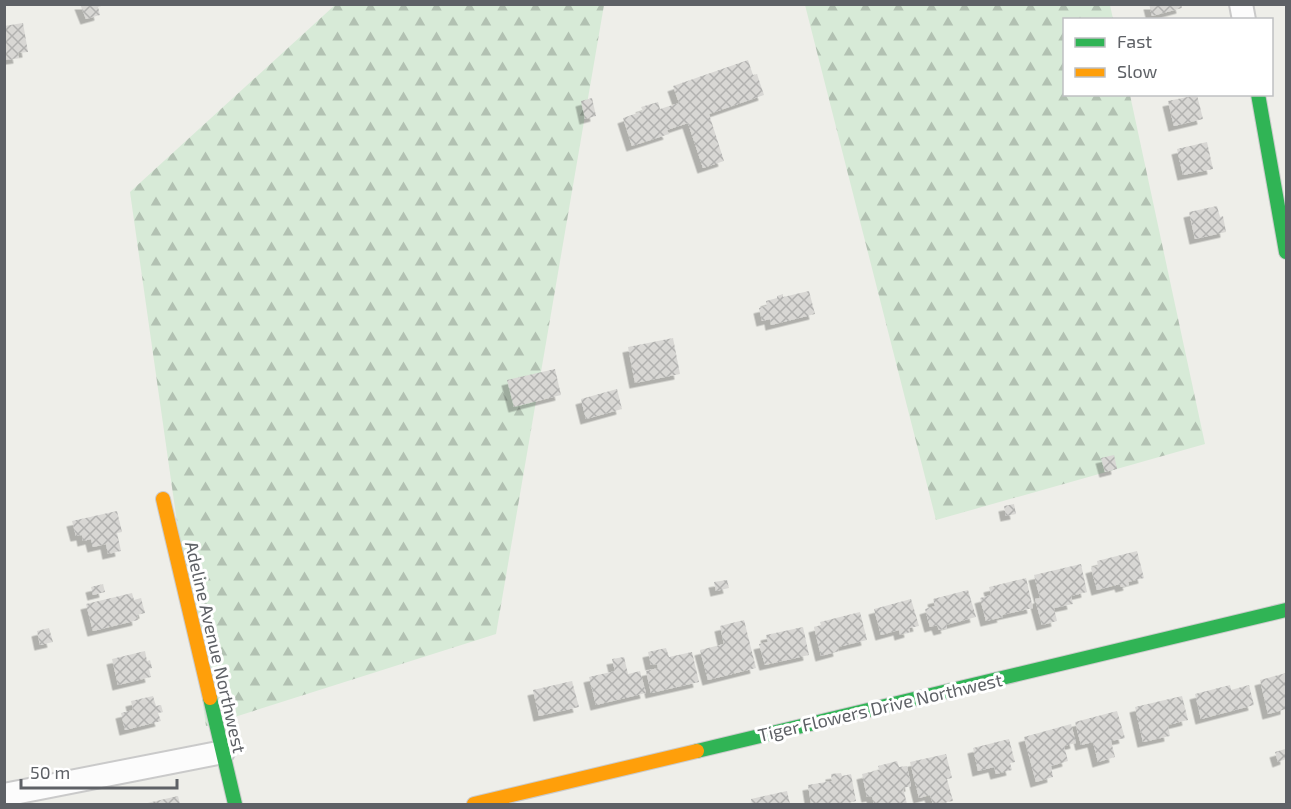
<svg xmlns="http://www.w3.org/2000/svg" width="1291" height="809" font-family="'Exo 2',sans-serif">
<style>
.forest{fill:url(#forest-firs)}
.building{fill:url(#building-cross-hatch);filter:url(#shadow)}
.lines{fill:none;stroke-linecap:round;stroke-linejoin:round}
.street-casing{stroke:#cacaca;stroke-width:26}
.fast-casing{stroke:#cbcbcb;stroke-width:16}
.slow-casing{stroke:#cbcbcb;stroke-width:16}
.street{stroke:#fcfcfc;stroke-width:22}
.fast{stroke:#30b455;stroke-width:14}
.slow{stroke:#ff9f0a;stroke-width:14}
.labels{text-anchor:middle;dominant-baseline:central;stroke-width:6;stroke-linejoin:round;paint-order:stroke}
.street-label{font-size:18px;fill:#5e6166;stroke:#fff}
</style>
<defs>
<pattern id="forest-firs" width="22" height="20" patternUnits="userSpaceOnUse" patternTransform="scale(1.5)"><rect width="22" height="20" fill="#d7ead7"/><path d="M5 1l3.5 6h-7zM16 11l3.5 6h-7z" fill="#b2c1b2"/></pattern>
<pattern id="building-cross-hatch" width="8" height="8" patternUnits="userSpaceOnUse" patternTransform="scale(1.5)"><rect width="8" height="8" fill="#d8d7d4"/><path d="M0 0l8 8M0 8l8-8" fill="none" stroke="#b2b2b0"/></pattern>
<filter id="shadow"><feDropShadow dx="-5.5" dy="5.5" stdDeviation="0" flood-color="#0004"/></filter>
</defs>
<rect width="100%" height="100%" fill="#eeeee9"/>
<g class="forest">
<polygon points="335,5 604,5 496,634 206,726 130,192"/>
<polygon points="805,5 1110,5 1113,19 1064,20 1064,94 1130,95 1205,444 936,520"/>
</g>
<g class="building">
<polygon points="80,4 104,4 104,5 98,7 100,15 86,19"/>
<polygon points="1149,4 1181,4 1182,8 1152,16"/>
<polygon points="23,23 28,52 18,53 19,58 4,60 4,26"/>
<polygon points="748,60 753,75 757,74 764,95 709,114 724,161 703,168 688,123 667,130 669,134 632,146 623,118 643,111 641,107 658,102 660,109 679,103 673,86"/>
<polygon points="1197,95 1203,119 1174,126 1168,101"/>
<polygon points="592,98 596,116 585,119 581,101"/>
<polygon points="1207,142 1213,169 1183,175 1177,149"/>
<polygon points="1217,206 1220,217 1223,216 1226,232 1195,239 1189,212"/>
<polygon points="809,291 815,314 771,325 770,319 762,321 759,308 767,306 766,301 777,298 777,296 783,294 783,297"/>
<polygon points="673,338 680,374 635,383 628,347"/>
<polygon points="555,369 561,395 514,407 507,380"/>
<polygon points="617,389 622,409 586,419 581,399"/>
<polygon points="1114,455 1117,469 1105,472 1101,458"/>
<polygon points="1014,504 1016,514 1006,516 1004,506"/>
<polygon points="117,511 122,532 117,533 121,551 108,554 106,544 93,547 91,539 83,541 82,535 76,536 72,521"/>
<polygon points="1137,551 1144,578 1128,582 1129,585 1121,587 1120,584 1097,590 1091,568 1098,566 1097,561"/>
<polygon points="1081,564 1087,592 1071,596 1073,604 1054,608 1057,621 1042,625 1035,599 1040,598 1034,575"/>
<polygon points="1026,578 1033,608 1002,615 1003,617 986,621 980,598 991,595 989,587"/>
<polygon points="727,580 729,588 716,591 714,582"/>
<polygon points="103,584 105,592 93,595 91,587"/>
<polygon points="968,590 976,617 946,625 947,628 939,630 937,625 930,627 925,609 935,606 933,599"/>
<polygon points="132,593 134,600 141,598 145,613 137,615 138,620 93,631 86,604"/>
<polygon points="911,599 919,626 909,628 910,632 900,635 899,630 881,635 874,609"/>
<polygon points="860,612 867,640 838,647 839,651 821,656 814,627 821,625 820,622"/>
<polygon points="744,620 756,668 708,680 700,650 724,644 720,626"/>
<polygon points="803,627 809,655 765,665 759,644 768,642 766,635"/>
<polygon points="49,628 53,642 40,645 37,631"/>
<polygon points="666,648 669,657 692,652 699,682 651,693 646,671 658,668 657,664 651,665 648,652"/>
<polygon points="145,651 147,661 150,660 152,668 149,669 151,677 118,685 112,659"/>
<polygon points="624,657 628,674 640,671 646,693 596,705 589,677 615,671 612,659"/>
<polygon points="1286,673 1286,709 1268,714 1260,680"/>
<polygon points="572,681 579,707 539,716 533,690"/>
<polygon points="1230,685 1231,690 1249,685 1254,705 1201,719 1195,694"/>
<polygon points="153,696 156,706 161,705 163,712 158,713 161,721 125,730 121,713 133,710 131,701"/>
<polygon points="1182,696 1188,720 1168,725 1170,736 1143,742 1135,707"/>
<polygon points="1117,711 1125,738 1111,741 1115,757 1098,762 1093,742 1081,745 1075,722"/>
<polygon points="1071,724 1076,743 1064,746 1068,761 1051,766 1053,777 1036,782 1024,737"/>
<polygon points="1009,739 1015,762 1010,763 1012,770 996,774 994,767 978,771 973,748"/>
<polygon points="1285,749 1286,759 1278,762 1275,752"/>
<polygon points="946,754 952,778 947,779 953,801 933,804 930,795 919,798 910,762"/>
<polygon points="897,761 899,767 907,766 911,786 903,788 907,804 874,804 872,796 867,797 862,774 879,770 878,766"/>
<polygon points="841,773 842,776 851,774 856,801 848,803 848,804 811,804 808,785 832,781 831,774"/>
<polygon points="787,791 790,804 752,804 751,799"/>
<polygon points="178,796 180,804 143,804"/>
</g>
<g class="lines">
<defs>
<g id="street">
<polyline points="1241,4 1244,20"/>
<polyline points="4,795 223,752"/>
</g>
<g id="fast">
<polyline points="1258,94 1286,252"/>
<polyline points="210,698 235,804"/>
<polyline points="697,751 1286,610"/>
</g>
<g id="slow">
<polyline points="163,499 210,698"/>
<polyline points="474,804 697,751"/>
</g>
</defs>
<use href="#street" class="street-casing"/>
<use href="#fast" class="fast-casing"/>
<use href="#slow" class="slow-casing"/>
<use href="#street" class="street"/>
<use href="#fast" class="fast"/>
<use href="#slow" class="slow"/>
</g>
<g class="labels">
<g class="street-label">
<text transform="translate(216 647) rotate(77)">Adeline Avenue Northwest</text>
<text transform="translate(880 707) rotate(-13)">Tiger Flowers Drive Northwest</text>
</g>
</g>
<rect width="1291" height="809" fill="none" stroke="#5e6166" stroke-width="12"/>
<rect x="1063" y="18" width="210" height="78" fill="#ffffff" stroke="#bfc0c2" stroke-width="1.5"/>
<rect x="1075" y="38" width="30" height="9" fill="#30b455" stroke="#bfc0c2" stroke-width="1.5"/>
<text x="1117" y="48" font-size="18" fill="#5e6166">Fast</text>
<rect x="1075" y="68" width="30" height="9" fill="#ff9f0a" stroke="#bfc0c2" stroke-width="1.5"/>
<text x="1117" y="78" font-size="18" fill="#5e6166">Slow</text>
<path d="M21 779v9h156v-9" fill="none" stroke="#5e6166" stroke-width="3"/>
<text x="30" y="779" font-size="18" fill="#5e6166" stroke="#ffffff" stroke-width="4.5" paint-order="stroke">50 m</text>
</svg>
